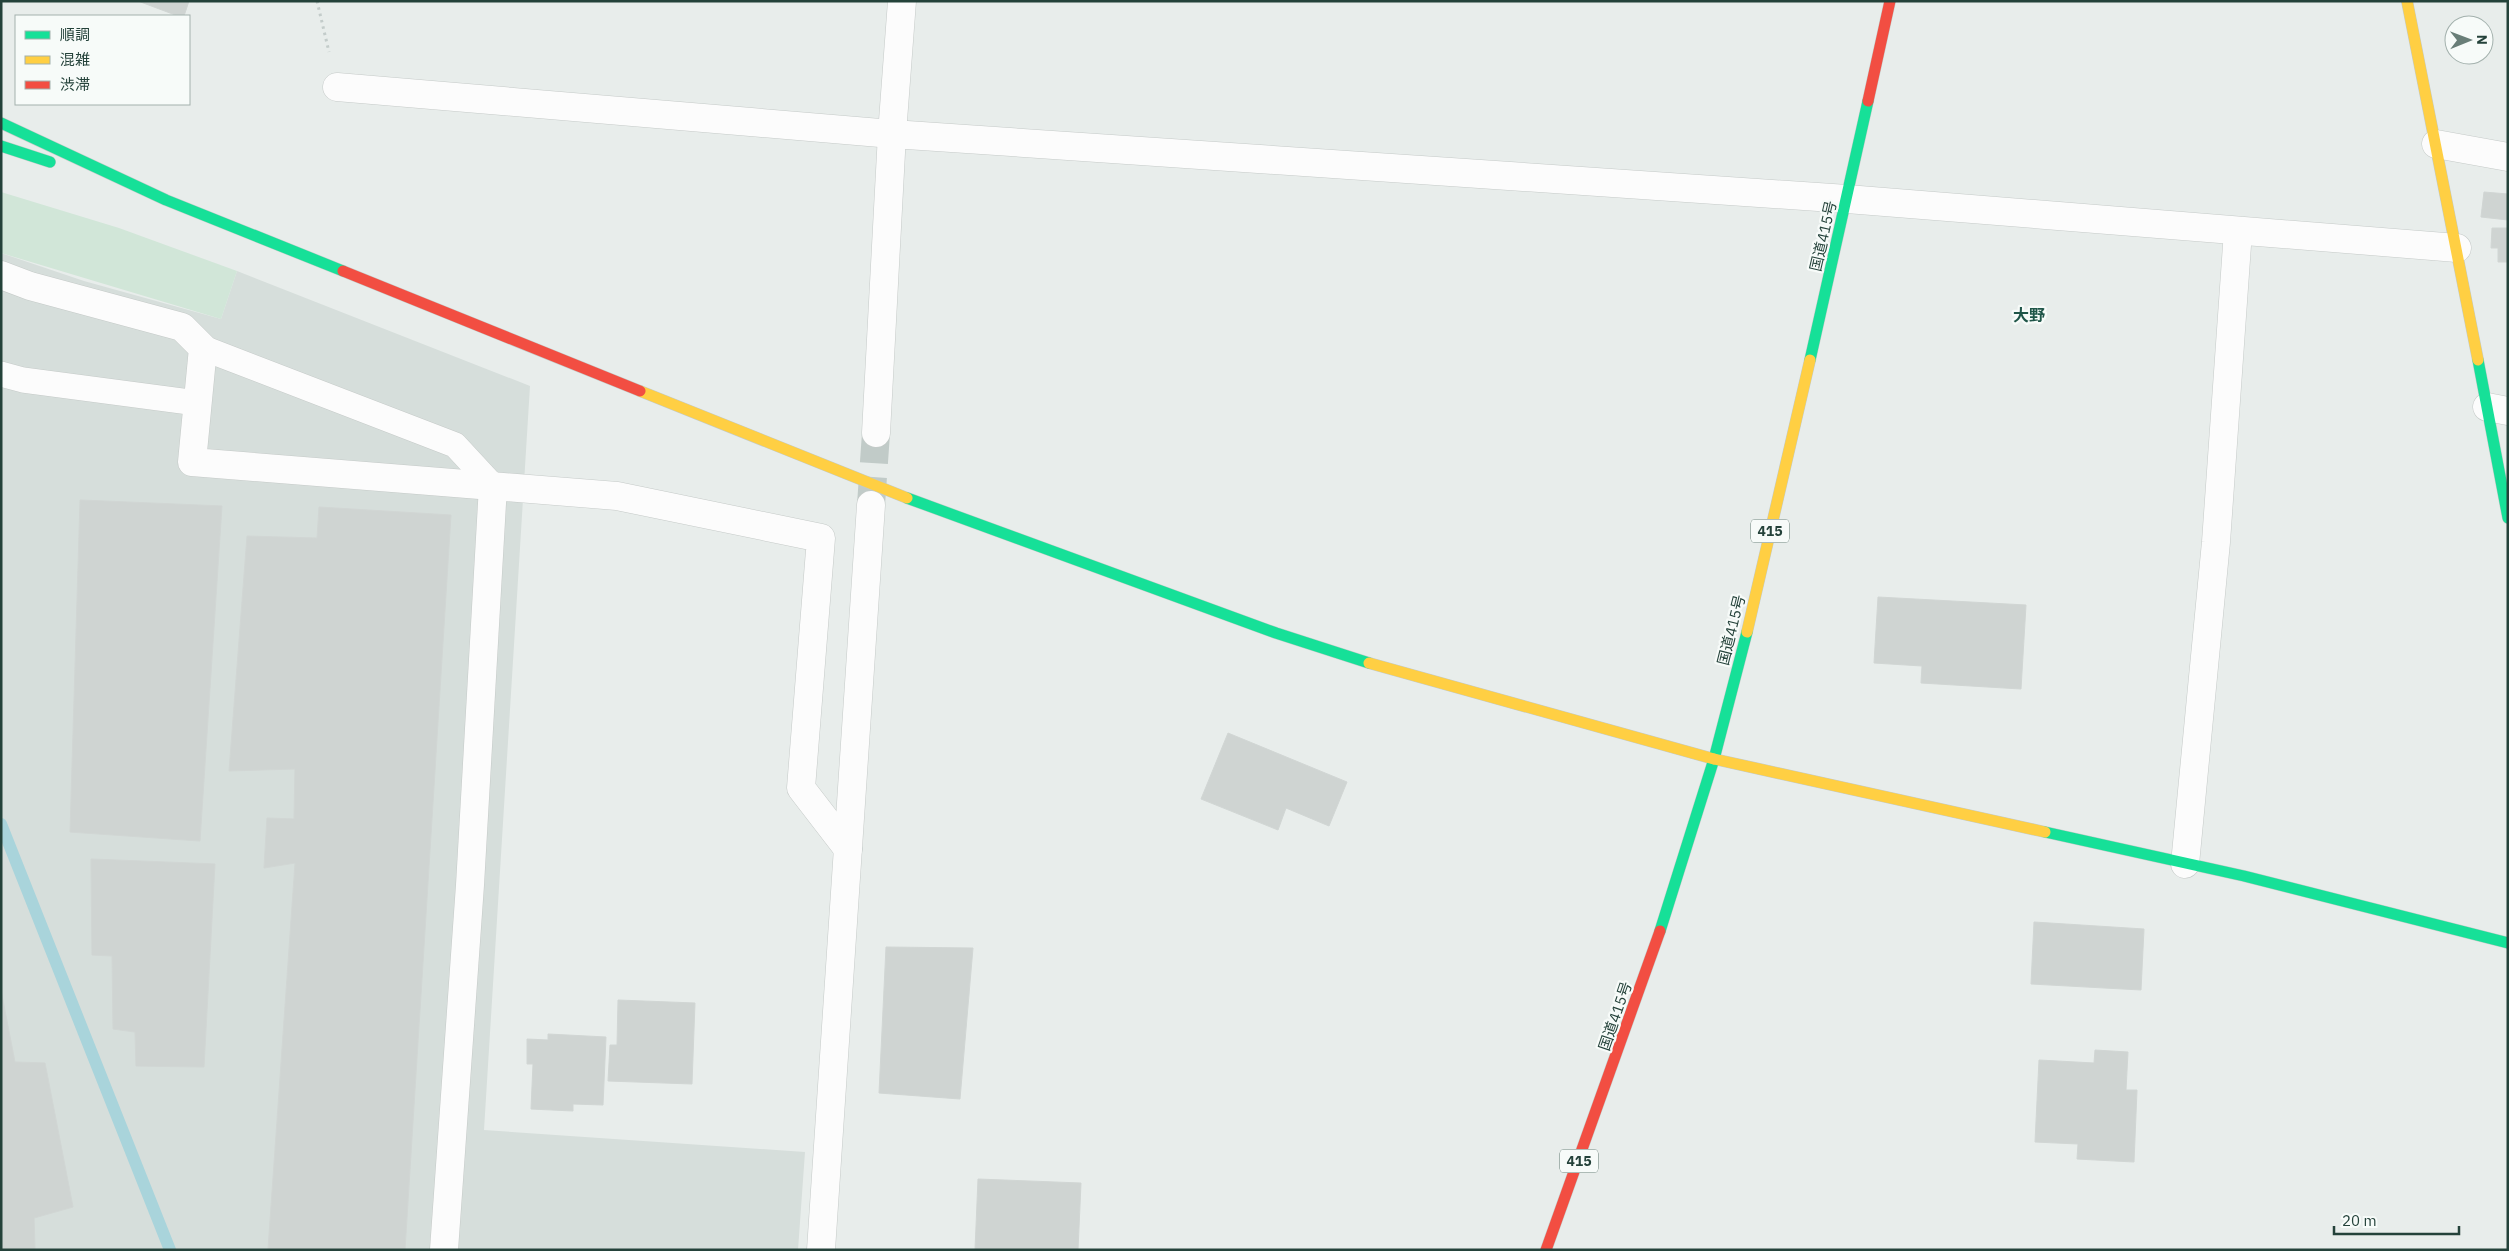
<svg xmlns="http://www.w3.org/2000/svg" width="2509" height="1251" font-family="'IBM Plex Sans','Noto Sans JP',sans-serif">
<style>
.built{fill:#d6dedb}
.green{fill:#d1e6d8}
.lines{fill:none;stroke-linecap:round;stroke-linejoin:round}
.stream{stroke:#a9d4db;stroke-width:12}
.building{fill:#cfd4d2;stroke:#d1d6d4}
.street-tunnel{stroke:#c1cbc8;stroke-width:28;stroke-dasharray:28 14;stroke-linecap:butt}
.lane-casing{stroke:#c5cac8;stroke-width:26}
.street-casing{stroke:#c5cac8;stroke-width:29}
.fast-casing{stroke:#c3cbc8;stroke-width:12}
.slow-casing{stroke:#c3cbc8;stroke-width:12}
.jam-casing{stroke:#c3cbc8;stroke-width:12}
.path{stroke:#c3ccca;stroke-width:3;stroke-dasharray:2.5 4;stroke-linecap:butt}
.lane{stroke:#fcfcfc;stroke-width:25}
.street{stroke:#fcfcfc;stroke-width:28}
.fast{stroke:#16e098;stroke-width:11}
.slow{stroke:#ffcf43;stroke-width:11}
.jam{stroke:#f24e42;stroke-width:11}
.labels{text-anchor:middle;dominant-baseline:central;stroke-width:4.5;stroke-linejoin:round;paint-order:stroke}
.shield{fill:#f7fbf9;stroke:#637a73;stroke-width:1}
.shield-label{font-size:14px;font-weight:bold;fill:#24423a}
.street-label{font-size:15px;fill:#24423a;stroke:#f7fbf9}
.neighbourhood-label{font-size:16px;font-weight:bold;fill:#1f5548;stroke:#f7fbf9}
</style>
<rect width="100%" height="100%" fill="#e8edeb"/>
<polygon class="built" points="1,253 84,281 221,319 237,271 530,386 484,1130 805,1152 798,1250 1,1250"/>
<polygon class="green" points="1,192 119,228 237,271 221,319 1,253"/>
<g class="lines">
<polyline class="stream" points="1,824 170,1250"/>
</g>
<g class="building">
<polygon points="138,1 189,1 184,16 178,16"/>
<polygon points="2484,192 2508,194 2508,220 2481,217"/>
<polygon points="2492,228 2508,228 2508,262 2498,262 2498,248 2491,248"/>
<polygon points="80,500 222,506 200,841 70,832"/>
<polygon points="319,507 451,515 405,1250 268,1249 295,863 264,868 267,818 294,819 295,769 229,771 247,536 317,538"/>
<polygon points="1878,597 2026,605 2021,689 1921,683 1922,666 1874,663"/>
<polygon points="1228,733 1347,782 1329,826 1286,808 1278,830 1201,799"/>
<polygon points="91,859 215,864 204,1067 136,1066 135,1032 113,1029 112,956 92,955"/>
<polygon points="2034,922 2144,929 2141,990 2031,984"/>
<polygon points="886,947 973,948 960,1099 879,1093"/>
<polygon points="1,990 15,1062 45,1063 73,1207 34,1218 35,1250 1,1250"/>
<polygon points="618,1000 695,1003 692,1084 608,1081 610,1045 617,1045"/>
<polygon points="548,1034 606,1037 603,1105 573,1104 573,1111 531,1109 533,1064 527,1064 527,1039 548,1040"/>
<polygon points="2095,1050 2128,1052 2126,1090 2137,1090 2134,1162 2077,1159 2078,1144 2035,1142 2039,1060 2094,1063"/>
<polygon points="978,1179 1081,1183 1078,1250 975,1250"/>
</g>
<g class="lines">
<polyline class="street-tunnel" points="871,505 876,433"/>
<defs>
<g id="lane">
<polyline points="203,348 455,445 493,486"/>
<polyline points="1,374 23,380 197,403"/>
</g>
<g id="street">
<polyline points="337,87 892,134 1847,199 2457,248"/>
<polyline points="2436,144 2508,157"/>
<polyline points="1,275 30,286 182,327 203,348 192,462 617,496 821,538 801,788 848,849"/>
<polyline points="2487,407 2508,411"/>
<polyline points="876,433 892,134 902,1"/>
<polyline points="2185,864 2216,542 2238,231"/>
<polyline points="444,1250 470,885 493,486"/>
<polyline points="821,1250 871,505"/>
</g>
<g id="fast">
<polyline points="1,123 166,200 343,271"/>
<polyline points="1,146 50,162"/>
<polyline points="1810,360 1868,101"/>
<polyline points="2478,360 2508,518"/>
<polyline points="907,498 1276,633 1369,663"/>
<polyline points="2045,832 2244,876 2508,943"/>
<polyline points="1660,931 1714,759 1747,632"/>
</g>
<g id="slow">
<polyline points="2407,1 2478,360"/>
<polyline points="640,391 907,498"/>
<polyline points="1747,632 1810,360"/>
<polyline points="1369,663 1714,759"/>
<polyline points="1714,759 2045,832"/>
</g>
<g id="jam">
<polyline points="1868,101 1890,1"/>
<polyline points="343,271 640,391"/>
<polyline points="1546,1250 1660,931"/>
</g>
</defs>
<use href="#lane" class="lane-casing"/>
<use href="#street" class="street-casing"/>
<use href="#fast" class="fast-casing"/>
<use href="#slow" class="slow-casing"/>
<use href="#jam" class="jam-casing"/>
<polyline class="path" points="317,1 329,52"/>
<use href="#lane" class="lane"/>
<use href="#street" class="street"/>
<use href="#fast" class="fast"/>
<use href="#slow" class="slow"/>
<use href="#jam" class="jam"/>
</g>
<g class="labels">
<g class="shield">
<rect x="1751" y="519.5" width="38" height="23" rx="4"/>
<rect x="1560" y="1149.5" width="38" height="23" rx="4"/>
</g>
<g class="shield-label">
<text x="1770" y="531">415</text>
<text x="1579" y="1161">415</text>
</g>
<g class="street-label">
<text transform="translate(1823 236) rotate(-77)">国道415号</text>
<text transform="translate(1731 630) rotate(-76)">国道415号</text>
<text transform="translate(1615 1016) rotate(-71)">国道415号</text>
</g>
<g class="neighbourhood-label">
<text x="2029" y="315">大野</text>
</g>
</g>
<rect width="2509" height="1251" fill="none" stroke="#24423a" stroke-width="5"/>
<rect x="15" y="15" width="175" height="90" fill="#f7fbf9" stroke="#a3b1ad"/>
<rect x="25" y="31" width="25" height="8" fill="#16e098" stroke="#a3b1ad"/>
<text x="60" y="40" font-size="15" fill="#24423a">順調</text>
<rect x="25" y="56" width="25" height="8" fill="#ffcf43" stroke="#a3b1ad"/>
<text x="60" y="65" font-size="15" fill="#24423a">混雑</text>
<rect x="25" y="81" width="25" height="8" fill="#f24e42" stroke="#a3b1ad"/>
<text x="60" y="90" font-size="15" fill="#24423a">渋滞</text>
<g transform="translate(2469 40) rotate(89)"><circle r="24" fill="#f7fbf9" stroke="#a3b1ad"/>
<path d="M0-4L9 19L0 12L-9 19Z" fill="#697e78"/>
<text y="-8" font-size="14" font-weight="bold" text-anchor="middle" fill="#24423a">N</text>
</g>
<path d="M2334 1226v8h125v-8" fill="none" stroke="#24423a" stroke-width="2.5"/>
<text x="2342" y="1226" font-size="15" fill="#24423a" stroke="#f7fbf9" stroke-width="4" paint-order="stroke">20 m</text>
</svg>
